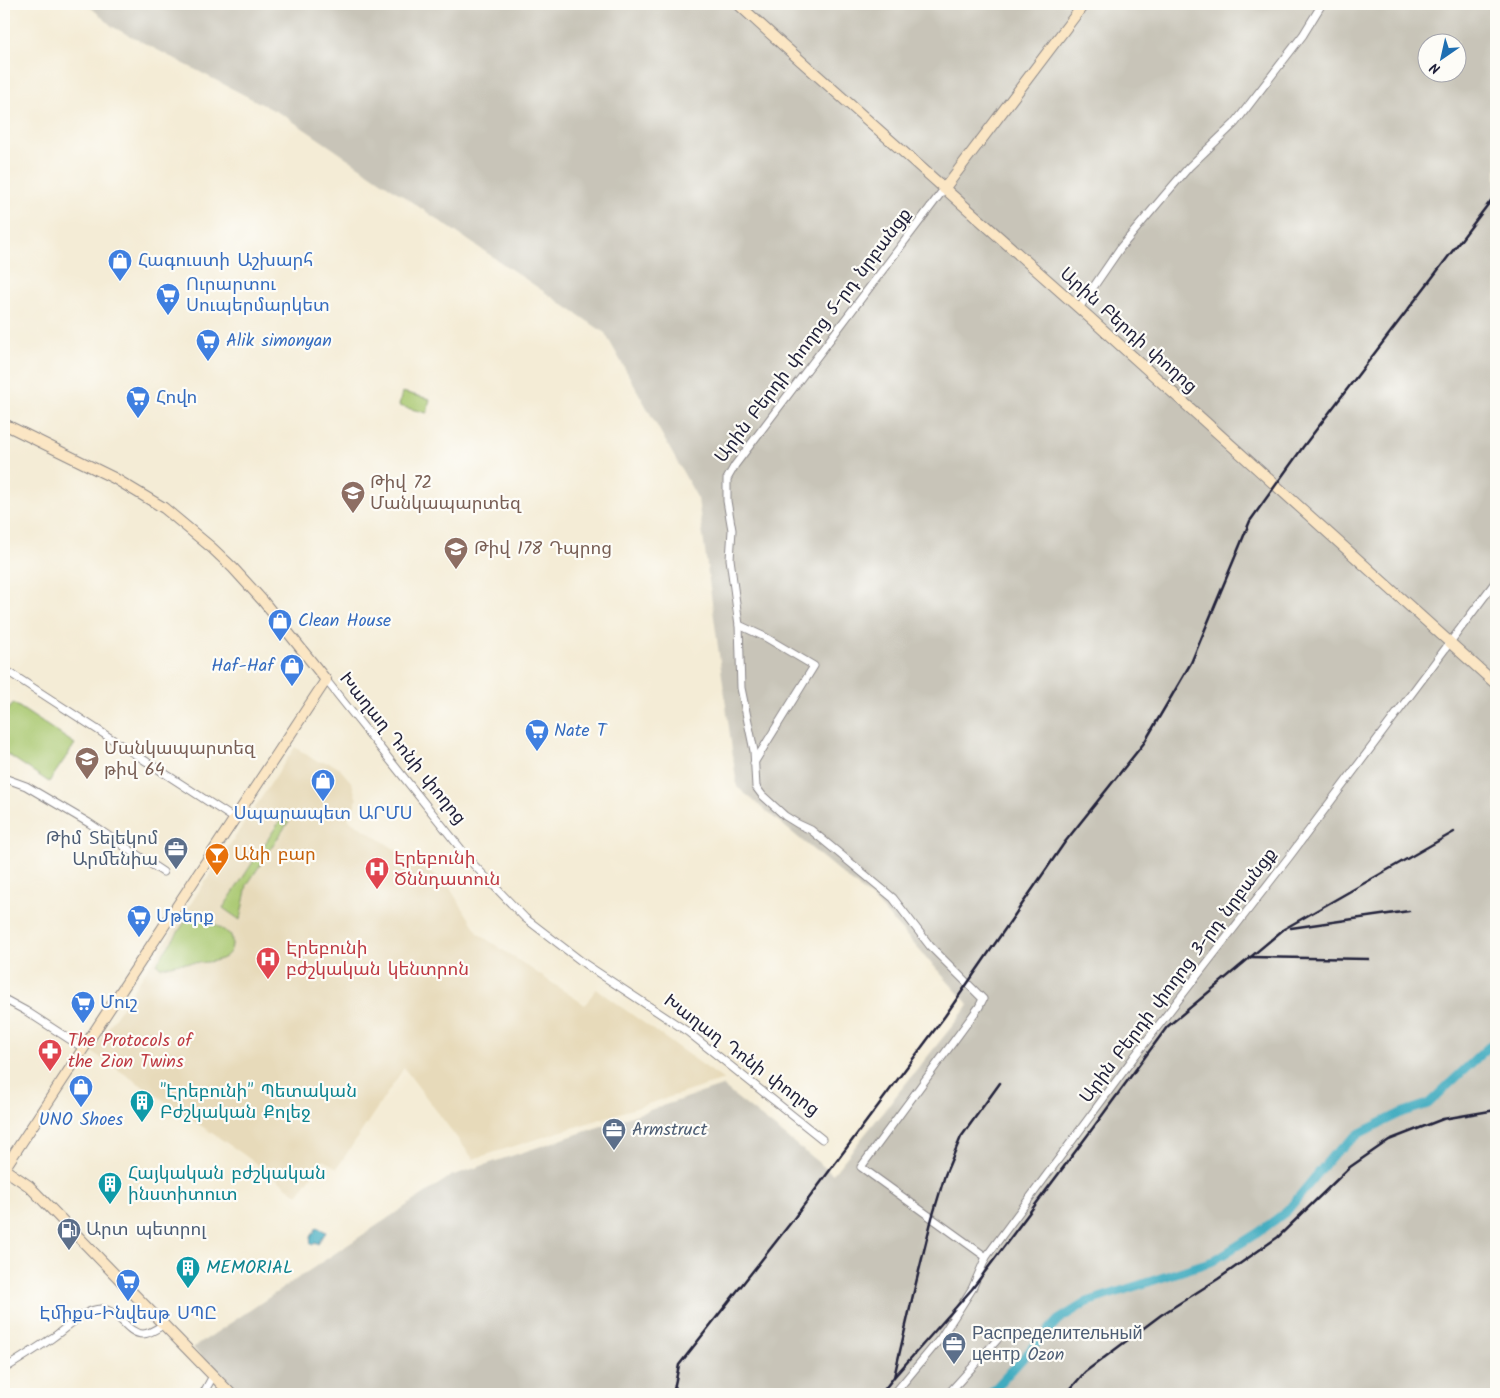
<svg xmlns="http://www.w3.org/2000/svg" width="1500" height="1398" font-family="Kalam,'Noto Sans Armenian',sans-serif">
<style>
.built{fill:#e7daba}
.industrial{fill:#c8c4b8;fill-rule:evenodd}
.green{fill:#a9c870;stroke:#667556}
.water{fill:#3fabbf;stroke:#30667d}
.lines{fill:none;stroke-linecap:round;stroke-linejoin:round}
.canal{stroke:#3fabbf;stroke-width:9}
.street-casing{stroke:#8b8788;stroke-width:9}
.secondary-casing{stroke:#8b8788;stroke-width:12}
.street{stroke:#fff;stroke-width:7}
.secondary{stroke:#fbe6c4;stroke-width:10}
.rail{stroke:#22223b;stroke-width:2.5}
.labels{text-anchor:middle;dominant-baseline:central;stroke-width:4.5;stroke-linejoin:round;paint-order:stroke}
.shop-label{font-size:18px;fill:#366cbe;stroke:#fdfcf7;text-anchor:start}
.street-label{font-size:18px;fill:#22223b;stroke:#fdfcf7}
.education-label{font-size:18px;fill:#785e54;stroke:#fdfcf7;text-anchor:start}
.service-label{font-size:18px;fill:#4e5e75;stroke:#fdfcf7;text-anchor:start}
.food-label{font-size:18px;fill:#c56008;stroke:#fdfcf7;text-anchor:start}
.health-label{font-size:18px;fill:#be3a42;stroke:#fdfcf7;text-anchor:start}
.culture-label{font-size:18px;fill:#0d838f;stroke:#fdfcf7;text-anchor:start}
</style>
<rect width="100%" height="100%" fill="#fdfcf7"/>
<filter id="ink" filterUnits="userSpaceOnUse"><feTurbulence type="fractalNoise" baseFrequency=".02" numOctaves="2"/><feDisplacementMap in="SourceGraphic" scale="10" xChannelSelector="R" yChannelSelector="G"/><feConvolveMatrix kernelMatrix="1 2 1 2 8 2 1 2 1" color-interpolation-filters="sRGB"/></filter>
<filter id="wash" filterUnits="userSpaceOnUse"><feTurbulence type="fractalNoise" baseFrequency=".0096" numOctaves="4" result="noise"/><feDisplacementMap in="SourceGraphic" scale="20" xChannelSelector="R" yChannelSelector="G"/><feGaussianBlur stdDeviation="1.12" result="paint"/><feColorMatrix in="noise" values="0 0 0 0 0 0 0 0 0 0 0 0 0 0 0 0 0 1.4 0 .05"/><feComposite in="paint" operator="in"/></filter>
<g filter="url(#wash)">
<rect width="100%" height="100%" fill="#f4ecd6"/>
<polygon class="built" points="295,747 316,761 330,763 339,768 352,783 357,800 348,819 446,882 479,934 585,1005 596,989 724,1080 473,1159 404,1068 337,1168 323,1160 298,1195 243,1154 92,1052"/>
<path class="industrial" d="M87 4H1496V1394H239L193 1348 451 1176 722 1086 833 1174 969 1005 875 901 737 787 698 499 605 333 285 116 113 27ZM1428 42H1458V72H1428Z"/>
<g class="green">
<polygon points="402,392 430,399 427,413 399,406"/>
<polygon points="13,703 75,744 49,782 4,752 4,717"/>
<polygon points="283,816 289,821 247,885 240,920 223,908"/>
<path d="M193 910 231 935C239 966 202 962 183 963 174 963 168 967 160 967L157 963Z"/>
</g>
<polygon class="water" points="317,1227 326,1232 318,1244 315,1243 313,1245 310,1243 311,1240 310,1239"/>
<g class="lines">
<polyline class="canal" points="990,1394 1058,1320 1087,1302 1213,1261 1259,1232 1287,1211 1333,1155 1360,1133 1401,1113 1428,1104 1496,1040"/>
</g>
</g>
<g filter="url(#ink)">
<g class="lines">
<defs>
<g id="street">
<polyline points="944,189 735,465 727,479 727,501 732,530 730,559 739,625 741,688 754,751 756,787 762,795 785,816 798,824 811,830 893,898 930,946 983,999 979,1007 861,1167 986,1257"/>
<polyline points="1079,308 1121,247 1164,196 1189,167 1235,123 1303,35 1322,4"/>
<polyline points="739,625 765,637 814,666 754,763"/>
<polyline points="4,669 235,819"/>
<polyline points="326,680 473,864 525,918 585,964 688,1032 822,1139"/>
<polyline points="4,778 26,786 89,823 163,872"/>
<polyline points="4,999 26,1011 83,1048"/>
<path d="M4 1369C20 1359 36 1349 52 1338 66 1329 83 1309 101 1309 119 1309 126 1334 143 1334 149 1334 158 1328 163 1325"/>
<polyline points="203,1394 213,1376"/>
<polyline points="894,1394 940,1339 972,1289 986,1257 1134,1057 1289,857 1496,581"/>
<polyline points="948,1394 997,1340"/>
</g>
<g id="secondary">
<polyline points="738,4 783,45 1079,308 1496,684"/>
<polyline points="944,189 1084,4"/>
<polyline points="4,424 114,478 164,508 212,548 233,568 263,601 326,680 4,1169"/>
<polyline points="4,1169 29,1186 231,1394"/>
</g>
</defs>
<use href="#street" class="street-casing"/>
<use href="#secondary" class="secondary-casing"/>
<use href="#street" class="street"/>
<use href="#secondary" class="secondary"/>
<g class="rail">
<polyline points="1291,928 1409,911"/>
<polyline points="1249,957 1369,959"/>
<polyline points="894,1377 972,1289 1087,1136 1167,1027 1284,929 1454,832"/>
<polyline points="673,1394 679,1365 789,1225 945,1016 1065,842 1144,743 1191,663 1250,521 1303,447 1496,194"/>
<polyline points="881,1394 894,1377 913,1295 932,1218 945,1175 961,1137 1000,1083"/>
<polyline points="1066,1394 1085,1372 1161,1315 1218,1279 1278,1237 1350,1167 1389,1140 1443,1119 1496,1110"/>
</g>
</g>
</g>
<defs>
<symbol id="shop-pin" viewBox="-11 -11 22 30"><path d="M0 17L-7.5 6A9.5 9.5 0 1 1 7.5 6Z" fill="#3f7fe0" stroke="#fdfcf7"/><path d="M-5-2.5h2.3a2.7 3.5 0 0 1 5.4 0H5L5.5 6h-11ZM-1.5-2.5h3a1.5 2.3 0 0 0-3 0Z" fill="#fff"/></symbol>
<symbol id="supermarket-pin" viewBox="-11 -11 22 30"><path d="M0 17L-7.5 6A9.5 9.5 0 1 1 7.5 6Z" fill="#3f7fe0" stroke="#fdfcf7"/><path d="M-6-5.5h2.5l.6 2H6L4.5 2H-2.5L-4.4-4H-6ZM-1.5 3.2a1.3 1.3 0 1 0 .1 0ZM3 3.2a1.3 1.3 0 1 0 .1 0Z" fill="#fff"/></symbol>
<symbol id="school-pin" viewBox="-11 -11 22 30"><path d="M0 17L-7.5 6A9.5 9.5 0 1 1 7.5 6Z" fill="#8d6e63" stroke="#fdfcf7"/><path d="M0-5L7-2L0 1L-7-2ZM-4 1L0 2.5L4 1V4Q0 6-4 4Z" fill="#fff"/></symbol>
<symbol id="office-pin" viewBox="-11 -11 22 30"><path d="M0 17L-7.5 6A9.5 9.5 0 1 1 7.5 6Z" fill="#5c6f8a" stroke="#fdfcf7"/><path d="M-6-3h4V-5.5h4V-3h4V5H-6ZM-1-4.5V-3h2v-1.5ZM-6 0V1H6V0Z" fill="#fff"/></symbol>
<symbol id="bar-pin" viewBox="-11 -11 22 30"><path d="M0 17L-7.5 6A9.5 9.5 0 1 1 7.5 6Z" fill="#e8710a" stroke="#fdfcf7"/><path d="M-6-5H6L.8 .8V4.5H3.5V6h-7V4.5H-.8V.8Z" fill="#fff"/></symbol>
<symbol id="hospital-pin" viewBox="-11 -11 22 30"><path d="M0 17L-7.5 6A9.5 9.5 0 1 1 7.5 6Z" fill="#e0444e" stroke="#fdfcf7"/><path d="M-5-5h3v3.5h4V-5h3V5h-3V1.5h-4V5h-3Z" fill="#fff"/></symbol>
<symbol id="pharmacy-pin" viewBox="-11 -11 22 30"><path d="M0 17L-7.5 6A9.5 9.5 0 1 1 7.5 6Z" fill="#e0444e" stroke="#fdfcf7"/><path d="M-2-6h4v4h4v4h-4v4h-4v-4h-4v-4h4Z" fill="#fff"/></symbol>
<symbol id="building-pin" viewBox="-11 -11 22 30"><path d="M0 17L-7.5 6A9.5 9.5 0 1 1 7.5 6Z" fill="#0f9aa8" stroke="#fdfcf7"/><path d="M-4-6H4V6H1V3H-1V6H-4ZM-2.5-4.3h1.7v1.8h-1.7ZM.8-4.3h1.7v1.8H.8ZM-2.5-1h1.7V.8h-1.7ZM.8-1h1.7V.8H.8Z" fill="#fff"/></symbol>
<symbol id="fuel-pin" viewBox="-11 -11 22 30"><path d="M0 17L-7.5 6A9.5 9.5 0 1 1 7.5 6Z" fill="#5c6f8a" stroke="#fdfcf7"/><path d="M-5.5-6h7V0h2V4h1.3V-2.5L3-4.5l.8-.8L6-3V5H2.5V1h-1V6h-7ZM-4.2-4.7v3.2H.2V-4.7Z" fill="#fff"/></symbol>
</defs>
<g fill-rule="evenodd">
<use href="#shop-pin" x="106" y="247" width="28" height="38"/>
<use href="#supermarket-pin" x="154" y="281" width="28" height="38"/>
<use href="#supermarket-pin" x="194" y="327" width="28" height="38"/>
<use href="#supermarket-pin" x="124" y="384" width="28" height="38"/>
<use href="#school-pin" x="339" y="479" width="28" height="38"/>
<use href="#school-pin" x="442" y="535" width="28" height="38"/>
<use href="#shop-pin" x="266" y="607" width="28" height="38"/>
<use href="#shop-pin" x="278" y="652" width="28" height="38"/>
<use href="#supermarket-pin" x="523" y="717" width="28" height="38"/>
<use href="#school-pin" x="73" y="745" width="28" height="38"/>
<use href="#shop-pin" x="309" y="767" width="28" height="38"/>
<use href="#office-pin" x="162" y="835" width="28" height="38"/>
<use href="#bar-pin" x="203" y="841" width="28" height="38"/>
<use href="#hospital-pin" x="363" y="855" width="28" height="38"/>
<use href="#supermarket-pin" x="125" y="903" width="28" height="38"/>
<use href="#hospital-pin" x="254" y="945" width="28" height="38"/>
<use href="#supermarket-pin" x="69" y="989" width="28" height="38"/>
<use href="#pharmacy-pin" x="36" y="1037" width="28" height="38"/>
<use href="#shop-pin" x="67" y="1073" width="28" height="38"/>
<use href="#building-pin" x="128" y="1088" width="28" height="38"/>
<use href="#office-pin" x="600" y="1116" width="28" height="38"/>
<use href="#building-pin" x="96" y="1170" width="28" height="38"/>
<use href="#fuel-pin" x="55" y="1216" width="28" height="38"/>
<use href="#building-pin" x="174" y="1254" width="28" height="38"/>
<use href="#supermarket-pin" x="114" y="1267" width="28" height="38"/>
<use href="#office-pin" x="940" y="1330" width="28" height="38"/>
</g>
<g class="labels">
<g class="shop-label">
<text x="138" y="261">Հագուստի Աշխարհ</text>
<text x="186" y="285">Ուրարտու<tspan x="186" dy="21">Սուպերմարկետ</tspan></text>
<text x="226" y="341">Alik simonyan</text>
<text x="156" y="398">Հովո</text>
<text x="298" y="621">Clean House</text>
<text x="274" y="666" text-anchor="end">Haf-Haf</text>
<text x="554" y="731">Nate T</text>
<text x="323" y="814" text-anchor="middle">Սպարապետ ԱՐՄՍ</text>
<text x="156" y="917">Մթերք</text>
<text x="100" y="1003">Մուշ</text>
<text x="81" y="1120" text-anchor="middle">UNO Shoes</text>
<text x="128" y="1314" text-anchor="middle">Էմիքս-Ինվեսթ ՍՊԸ</text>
</g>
<g class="street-label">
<text transform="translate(1128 331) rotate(42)">Արին Բերդի փողոց</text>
<text transform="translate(814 336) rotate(-53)">Արին Բերդի փողոց 5-րդ նրբանցք</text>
<text transform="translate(402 749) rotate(51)">Խաղաղ Դոնի փողոց</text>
<text transform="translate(1179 976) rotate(-53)">Արին Բերդի փողոց 3-րդ նրբանցք</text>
<text transform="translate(741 1056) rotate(37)">Խաղաղ Դոնի փողոց</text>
</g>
<g class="education-label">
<text x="370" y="483">Թիվ 72<tspan x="370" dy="21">Մանկապարտեզ</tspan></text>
<text x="474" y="549">Թիվ 178 Դպրոց</text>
<text x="104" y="749">Մանկապարտեզ<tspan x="104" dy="21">թիվ 64</tspan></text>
</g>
<g class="service-label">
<text x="158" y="839" text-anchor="end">Թիմ Տելեկոմ<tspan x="158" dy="21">Արմենիա</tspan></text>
<text x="632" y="1130">Armstruct</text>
<text x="86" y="1230">Արտ պետրոլ</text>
<text x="972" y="1334">Распределительный<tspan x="972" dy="21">центр Ozon</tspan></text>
</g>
<g class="food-label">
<text x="234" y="855">Անի բար</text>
</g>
<g class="health-label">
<text x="394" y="859">Էրեբունի<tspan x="394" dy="21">Ծննդատուն</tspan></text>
<text x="286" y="949">Էրեբունի<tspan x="286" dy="21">բժշկական կենտրոն</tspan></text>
<text x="68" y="1041">The Protocols of<tspan x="68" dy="21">the Zion Twins</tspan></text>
</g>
<g class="culture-label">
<text x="160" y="1092">"Էրեբունի" Պետական<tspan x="160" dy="21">Բժշկական Քոլեջ</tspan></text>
<text x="128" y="1174">Հայկական բժշկական<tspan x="128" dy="21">ինստիտուտ</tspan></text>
<text x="206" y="1268">MEMORIAL</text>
</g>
</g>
<rect width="1500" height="1398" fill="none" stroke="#fdfcf7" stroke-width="20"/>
<g transform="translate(1442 58) rotate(214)"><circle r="24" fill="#fdfcf7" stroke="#a5a5ac"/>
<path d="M0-4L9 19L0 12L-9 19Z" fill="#1f6fb2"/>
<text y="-8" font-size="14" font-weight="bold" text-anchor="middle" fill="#22223b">N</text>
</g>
</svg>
